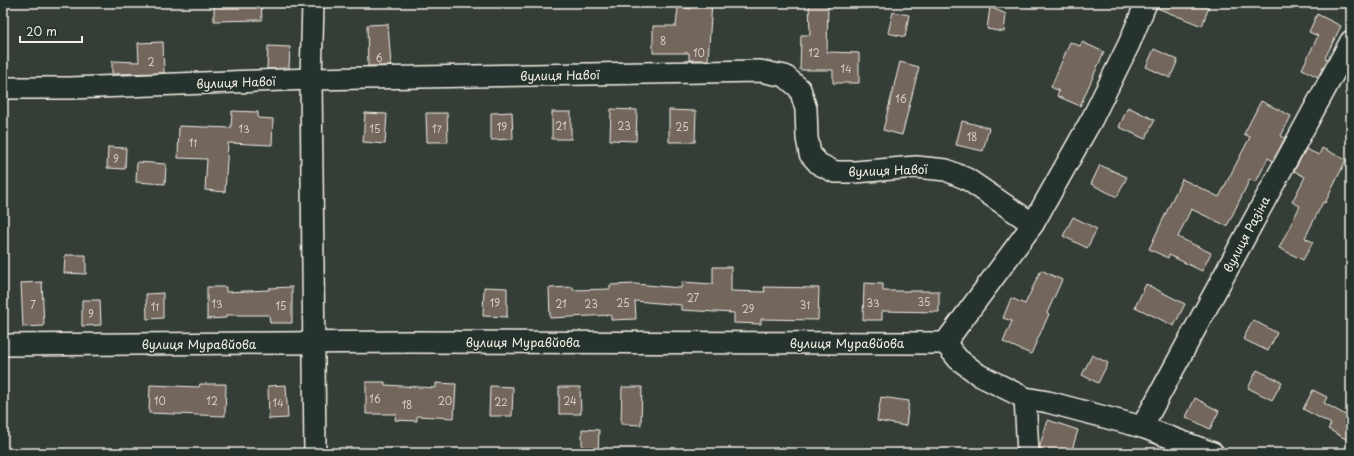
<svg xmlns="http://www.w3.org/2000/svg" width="1354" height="456" font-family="'Playpen Sans',sans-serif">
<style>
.building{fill:#72665d;stroke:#f4f1e8}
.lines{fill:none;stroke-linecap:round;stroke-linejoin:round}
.minor-casing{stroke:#f4f1e8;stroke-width:24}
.minor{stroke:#26332d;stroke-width:21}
.labels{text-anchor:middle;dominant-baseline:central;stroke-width:3;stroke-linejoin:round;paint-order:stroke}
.number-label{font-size:10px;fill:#d4cec5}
.street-label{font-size:12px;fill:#f4f1e8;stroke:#26332d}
</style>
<rect width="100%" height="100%" fill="#353d37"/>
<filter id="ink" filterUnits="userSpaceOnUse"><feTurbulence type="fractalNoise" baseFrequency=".025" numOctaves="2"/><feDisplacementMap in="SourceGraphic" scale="8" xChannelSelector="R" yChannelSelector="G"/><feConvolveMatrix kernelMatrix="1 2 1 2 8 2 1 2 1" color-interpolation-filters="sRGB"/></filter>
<g filter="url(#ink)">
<g class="building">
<polygon points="214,3 261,3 262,20 214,21"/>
<polygon points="691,3 712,3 708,60 689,60 689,53 653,53 653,26 676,26 678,7 691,9"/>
<polygon points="809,3 828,3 827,52 859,53 859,83 833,83 833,70 800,70 801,35 810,35"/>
<polygon points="1158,3 1199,3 1209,7 1202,26 1157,8"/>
<polygon points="990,7 1006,14 1004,32 987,29"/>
<polygon points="893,12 909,15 905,37 888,33"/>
<polygon points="1317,14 1341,26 1325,58 1328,59 1318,77 1302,69 1318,36 1309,32"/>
<polygon points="388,24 391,66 368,66 367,25"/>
<polygon points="163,42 164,73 112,74 112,61 139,62 138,43"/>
<polygon points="1070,42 1080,46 1082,42 1104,52 1080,106 1057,96 1059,91 1051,87"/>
<polygon points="268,46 290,47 289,68 267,69"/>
<polygon points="1154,49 1178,60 1170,78 1146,67"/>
<polygon points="900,62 919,67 902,135 883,130"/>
<polygon points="1261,101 1291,116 1281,136 1285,138 1273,161 1268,158 1256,182 1250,179 1227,226 1191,209 1178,237 1211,253 1202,271 1169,255 1168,258 1149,249 1182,179 1219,197 1250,137 1244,134"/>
<polygon points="1128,107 1155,120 1145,139 1119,127"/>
<polygon points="611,109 637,110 636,141 610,140"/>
<polygon points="669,110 696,111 695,142 669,142"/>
<polygon points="232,111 258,112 258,118 273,119 272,145 228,143 225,192 205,190 207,159 178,158 179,126 231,128"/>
<polygon points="512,112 513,139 491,140 491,113"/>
<rect x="552" y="112" width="19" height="27"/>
<polygon points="365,113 387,114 385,144 363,142"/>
<polygon points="426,113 447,113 448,142 427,142"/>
<polygon points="962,121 989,128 983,151 956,145"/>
<polygon points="108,147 126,148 125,169 107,168"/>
<polygon points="1322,148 1346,160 1325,203 1323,202 1305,238 1313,242 1303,260 1279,248 1300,206 1292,202 1305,177 1294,171 1306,149 1319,155"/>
<polygon points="137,162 166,164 165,184 136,182"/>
<polygon points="1100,165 1127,177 1117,197 1091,184"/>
<polygon points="1073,217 1097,229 1087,248 1063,236"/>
<polygon points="65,255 86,255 86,274 64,273"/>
<polygon points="713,267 731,267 731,291 765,292 764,287 819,288 818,320 761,319 761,324 734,323 734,313 681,310 681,305 635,301 636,319 611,320 611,315 550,318 549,288 573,287 573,290 610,289 610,285 635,284 681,288 682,282 713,284"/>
<polygon points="1041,270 1062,280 1047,313 1049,314 1031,354 1003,342 1012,321 1003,318 1011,298 1025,304"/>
<polygon points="42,282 44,326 23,327 21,283"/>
<polygon points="864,283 883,284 883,291 939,291 939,312 882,311 882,320 863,320"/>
<polygon points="1146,284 1185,304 1174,326 1135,307"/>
<polygon points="207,287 226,287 226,292 269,290 269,288 292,287 292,323 270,323 269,315 226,315 226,318 207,319"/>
<polygon points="484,287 507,288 507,317 483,316"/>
<polygon points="163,293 163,318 147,319 146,294"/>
<polygon points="82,300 100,300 101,325 82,326"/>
<polygon points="1253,320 1277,333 1268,351 1243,339"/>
<polygon points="1092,355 1108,363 1098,383 1082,375"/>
<polygon points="1257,370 1282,382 1272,400 1248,388"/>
<polygon points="366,382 385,382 385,385 436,388 436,383 456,384 454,418 417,416 417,421 395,420 396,414 366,414"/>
<polygon points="200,384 226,384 225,416 149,413 150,385 199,387"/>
<polygon points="286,385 288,418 269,419 268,386"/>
<polygon points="490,386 513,387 512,416 489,416"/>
<polygon points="559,387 580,387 581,414 559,414"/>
<polygon points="622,387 642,387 641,425 621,424"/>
<polygon points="1313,390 1327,397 1324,403 1351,418 1351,442 1328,429 1331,424 1303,409"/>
<polygon points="881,397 909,401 906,426 877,421"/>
<polygon points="1195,398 1219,411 1210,429 1186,417"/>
<polygon points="1048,420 1078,430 1071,453 1040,453 1040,445"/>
<polygon points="582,429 599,430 598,453 582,453"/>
</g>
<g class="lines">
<defs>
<g id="minor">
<polyline points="313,3 311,79 315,453"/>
<polyline points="3,88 71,88 311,79 760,71 785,76 800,89 806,109 807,138 810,154 819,164 835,172 855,172 916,167 946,170 967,179 1033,224"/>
<polyline points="945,343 1033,224 1092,119 1129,44 1146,3"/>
<polyline points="945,343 958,359 979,375 1025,398 1048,402 1142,427 1213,453"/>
<polyline points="3,345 406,342 945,343"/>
<polyline points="1025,398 1028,453"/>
<polyline points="1142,427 1351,41"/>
</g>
</defs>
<use href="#minor" class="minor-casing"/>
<use href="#minor" class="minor"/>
</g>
</g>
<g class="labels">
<g class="number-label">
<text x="663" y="40">8</text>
<text x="699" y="52">10</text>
<text x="814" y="52">12</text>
<text x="379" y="57">6</text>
<text x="151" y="61">2</text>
<text x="846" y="68">14</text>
<text x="901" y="98">16</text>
<text x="561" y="125">21</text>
<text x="624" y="125">23</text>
<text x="502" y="126">19</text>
<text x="682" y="126">25</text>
<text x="244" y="128">13</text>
<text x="375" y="128">15</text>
<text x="437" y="128">17</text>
<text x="972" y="136">18</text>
<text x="193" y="142">11</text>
<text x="116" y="158">9</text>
<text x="693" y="297">27</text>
<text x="924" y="301">35</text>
<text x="495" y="302">19</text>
<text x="623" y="302">25</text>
<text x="873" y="302">33</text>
<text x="217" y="303">13</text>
<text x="561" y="303">21</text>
<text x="591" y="303">23</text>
<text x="33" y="304">7</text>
<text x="805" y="304">31</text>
<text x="281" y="305">15</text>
<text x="155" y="306">11</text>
<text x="748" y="308">29</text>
<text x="91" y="313">9</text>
<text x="375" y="398">16</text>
<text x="160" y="400">10</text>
<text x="212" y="400">12</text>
<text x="445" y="400">20</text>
<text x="570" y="400">24</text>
<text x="501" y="401">22</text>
<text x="278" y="402">14</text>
<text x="407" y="404">18</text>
</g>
<g class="street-label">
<text transform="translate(560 75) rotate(-1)">вулиця Навої</text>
<text transform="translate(236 82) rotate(-2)">вулиця Навої</text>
<text transform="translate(888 170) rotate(-2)">вулиця Навої</text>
<text transform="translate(1246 234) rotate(-62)">вулиця Разіна</text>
<text x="523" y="342">вулиця Муравйова</text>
<text x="847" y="343">вулиця Муравйова</text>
<text x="199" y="344">вулиця Муравйова</text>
</g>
</g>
<rect width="1354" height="456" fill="none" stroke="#26332d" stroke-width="16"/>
<rect x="8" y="8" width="1338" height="440" fill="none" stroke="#f4f1e8" stroke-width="1.5" filter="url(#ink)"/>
<path d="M20 36v6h62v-6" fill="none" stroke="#f4f1e8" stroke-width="2"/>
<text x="26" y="36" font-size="12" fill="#f4f1e8" stroke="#26332d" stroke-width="3" paint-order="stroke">20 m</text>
</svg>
